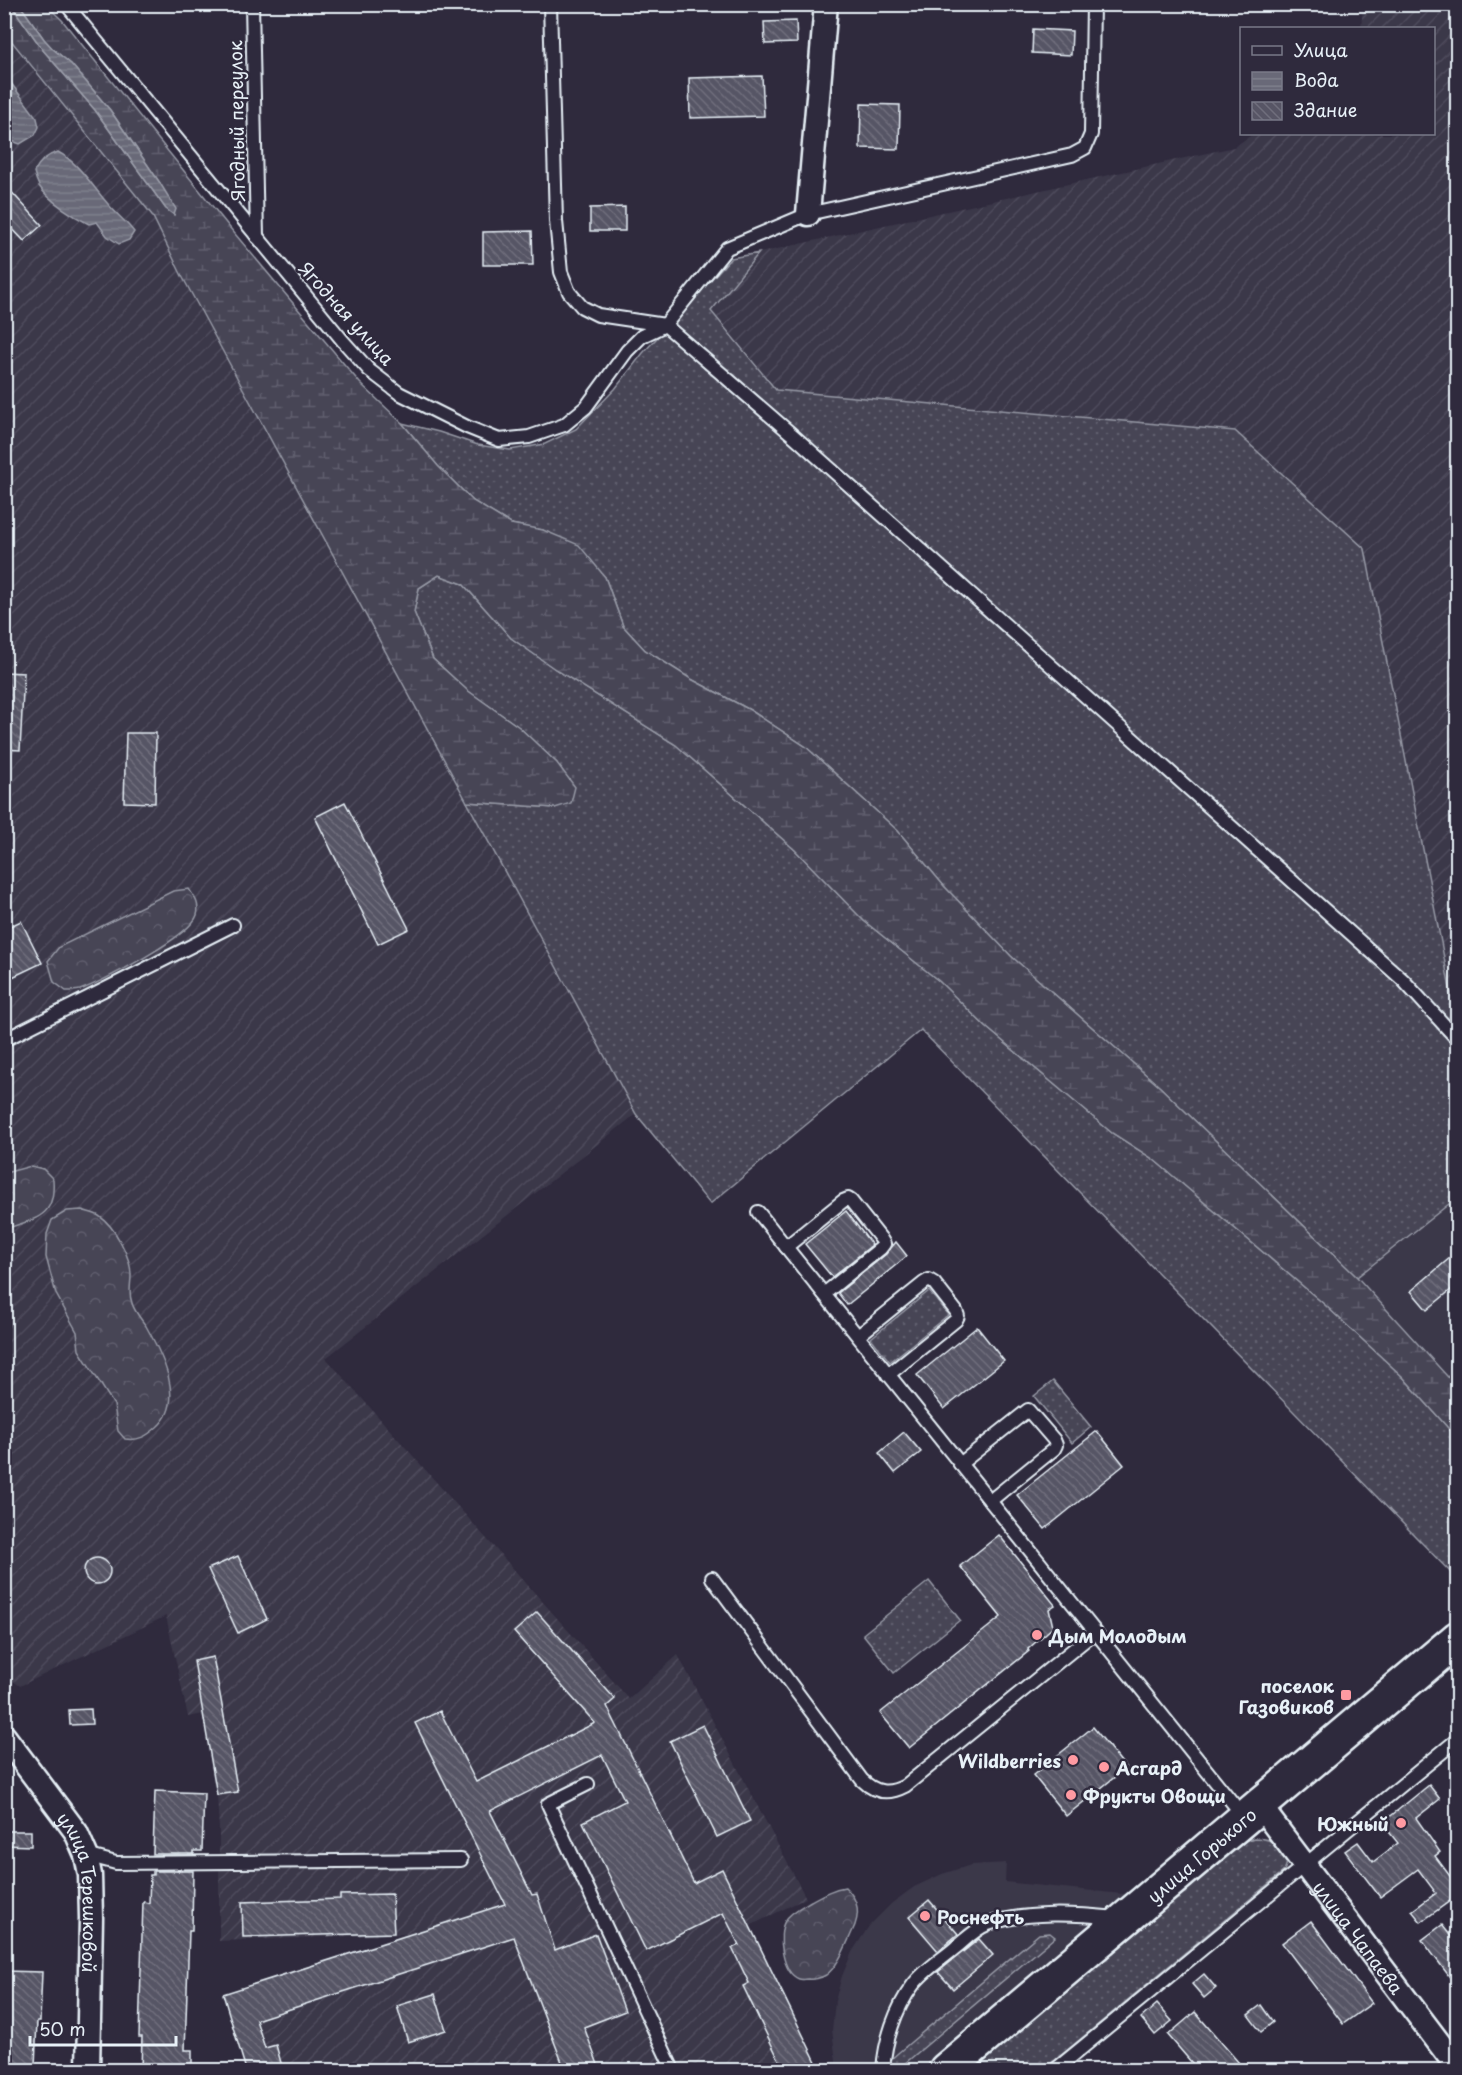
<svg xmlns="http://www.w3.org/2000/svg" width="1462" height="2075" font-family="'Playpen Sans',sans-serif">
<style>
.built{fill:#3b3749}
.industrial{fill:url(#industrial-furrows)}
.grass{fill:url(#grass-dots);stroke:#979aa6;stroke-width:1.5}
.forest{fill:url(#forest-crowns);stroke:#979aa6;stroke-width:1.5}
.wetland{fill:url(#wetland-marsh);stroke:#979aa6;stroke-width:1.5}
.water{fill:url(#water-rules);stroke:#9c9fab;stroke-width:1.5}
.building{fill:url(#building-back-hatch);stroke:#e8f1f8;stroke-width:1.5}
.lines{fill:none;stroke-linecap:round;stroke-linejoin:round}
.service-casing{stroke:#e8f1f8;stroke-width:16}
.minor-casing{stroke:#e8f1f8;stroke-width:27}
.secondary-casing{stroke:#e8f1f8;stroke-width:38}
.service{stroke:#2f2a3d;stroke-width:12}
.minor{stroke:#2f2a3d;stroke-width:22}
.secondary{stroke:#2f2a3d;stroke-width:33}
.poi-dot{fill:#ff9aa2;stroke:#2f2a3d;stroke-width:2}
.labels{text-anchor:middle;dominant-baseline:central;stroke-width:5;stroke-linejoin:round;paint-order:stroke}
.street-label{font-size:18px;fill:#e8f1f8;stroke:#2f2a3d}
.poi-label{font-size:18px;font-weight:bold;fill:#e8f1f8;stroke:#2f2a3d;text-anchor:start}
</style>
<defs>
<pattern id="industrial-furrows" width="10" height="10" patternUnits="userSpaceOnUse" patternTransform="scale(1.5)"><rect width="10" height="10" fill="#3b3749"/><path d="M-1 1l2-2M0 10L10 0M9 11l2-2" fill="none" stroke="#4e4b5b"/></pattern>
<pattern id="grass-dots" width="8" height="8" patternUnits="userSpaceOnUse" patternTransform="scale(1.5)"><rect width="8" height="8" fill="#464455"/><path d="M2 2h.1M6 6h.1" fill="none" stroke="#615f6e" stroke-width="1.8" stroke-linecap="round"/></pattern>
<pattern id="forest-crowns" width="20" height="18" patternUnits="userSpaceOnUse" patternTransform="scale(1.5)"><rect width="20" height="18" fill="#464455"/><path d="M2 6a3 3 0 1 1 6 0M12 15a3 3 0 1 1 6 0" fill="none" stroke="#615f6e"/></pattern>
<pattern id="wetland-marsh" width="20" height="14" patternUnits="userSpaceOnUse" patternTransform="scale(1.5)"><rect width="20" height="14" fill="#464455"/><path d="M1 5h8M5 5V1M11 12h8M15 12V8" fill="none" stroke="#615f6e"/></pattern>
<pattern id="water-rules" width="6" height="5" patternUnits="userSpaceOnUse" patternTransform="scale(1.5)"><rect width="6" height="5" fill="#696978"/><path d="M0 2.5h6" fill="none" stroke="#7e7f8c"/></pattern>
<pattern id="building-back-hatch" width="6" height="6" patternUnits="userSpaceOnUse" patternTransform="scale(1.5)"><rect width="6" height="6" fill="#575565"/><path d="M-1 5l2 2M0 0l6 6M5-1l2 2" fill="none" stroke="#6f6e7c"/></pattern>
</defs>
<rect width="100%" height="100%" fill="#2f2a3d"/>
<filter id="ink" filterUnits="userSpaceOnUse"><feTurbulence type="fractalNoise" baseFrequency=".0167" numOctaves="2"/><feDisplacementMap in="SourceGraphic" scale="12" xChannelSelector="R" yChannelSelector="G"/><feConvolveMatrix kernelMatrix="1 2 1 2 8 2 1 2 1" color-interpolation-filters="sRGB"/></filter>
<g filter="url(#ink)">
<g class="built">
<polygon points="1450,1204 1458,1213 1457,1387 1357,1277"/>
<polygon points="1006,1863 1005,1882 1133,1895 929,2070 837,2070 832,2030 835,2001 842,1976 852,1952 869,1926 892,1903 914,1887 942,1874 971,1865"/>
</g>
<g class="industrial">
<polygon points="1363,5 1457,5 1457,1025 1235,431 776,390 710,311 759,253 1234,147 1253,134 1434,134 1434,28 1361,28"/>
<polygon points="4,34 152,215 182,276 636,1114 326,1358 629,1699 678,1655 806,1898 750,1926 820,2070 246,2070 223,1994 408,1934 219,1941 219,1830 217,1795 203,1714 188,1717 166,1616 20,1686 5,1675"/>
</g>
<g class="grass">
<polygon points="759,253 711,311 776,390 1235,431 1365,549 1457,1025 1457,1213 1449,1204 1357,1277 1160,1087 1011,956 944,886 898,831 805,746 750,710 691,679 645,650 623,626 605,577 543,530 511,524 473,501 438,466 402,423 439,432 478,445 510,450 545,444 576,429 615,389 643,353 731,258"/>
<polygon points="439,575 463,584 511,638 555,669 676,745 795,850 864,921 939,981 986,1027 1112,1133 1153,1159 1324,1304 1403,1377 1457,1438 1457,1579 921,1030 710,1204 636,1114 467,802 555,808 557,763 519,727 467,690 433,659 414,612 419,588"/>
<polygon points="929,1291 948,1315 890,1362 871,1338"/>
<polygon points="1053,1381 1091,1427 1072,1443 1034,1396"/>
<polygon points="929,1581 960,1620 894,1673 863,1634"/>
<path d="M1254 1838C1272 1838 1295 1849 1284 1871L1043 2070H965L1241 1842Z"/>
<polygon points="1050,1933 1055,1937 897,2070 887,2070 888,2062 898,2053 1039,1934"/>
</g>
<g class="forest">
<path d="M189 889C195 898 200 904 197 915 191 936 102 982 80 990 75 991 70 991 66 991L54 982 48 961 59 947 173 891Z"/>
<path d="M31 1166 43 1169 53 1179C56 1218 36 1218 5 1229V1173Z"/>
<path d="M82 1210C87 1212 94 1213 99 1216 115 1226 131 1258 131 1275 131 1285 128 1293 132 1303 134 1311 141 1319 146 1326 161 1353 187 1401 157 1427 147 1436 139 1441 125 1439L118 1431 114 1405 79 1350 77 1332 56 1294 46 1257 47 1234 52 1220 67 1211Z"/>
<path d="M845 1887C859 1900 861 1914 852 1932 846 1945 838 1967 826 1975 821 1978 813 1980 808 1979 805 1979 802 1980 799 1979 782 1973 777 1934 785 1921 790 1912 803 1906 811 1901 822 1895 832 1889 845 1887Z"/>
</g>
<polygon class="wetland" points="4,5 11,5 43,50 95,110 166,209 160,183 110,110 71,64 53,49 44,39 20,5 46,5 62,20 230,228 360,383 402,423 438,466 473,501 511,524 543,530 579,545 605,577 623,626 645,650 691,679 750,710 805,746 898,831 944,886 1011,956 1160,1087 1357,1277 1457,1387 1457,1438 1403,1377 1324,1304 1153,1159 1112,1133 986,1027 939,981 864,921 795,850 676,745 555,669 511,638 463,584 439,575 419,588 414,612 433,659 467,690 519,727 557,763 575,787 571,803 555,808 467,802 182,276 152,215 5,33"/>
<g class="water">
<polygon points="11,5 20,5 44,39 53,49 71,64 110,110 160,183 176,209 174,215 166,209 95,110 43,50"/>
<polygon points="5,75 37,118 39,127 35,135 20,144 12,141 5,132"/>
<path d="M58 152C79 163 92 186 108 204 116 214 126 221 134 232L129 240 119 244 107 236 97 222 89 224C73 216 49 201 39 186 37 182 35 176 34 172 39 162 47 155 58 152Z"/>
</g>
<g class="building">
<polygon points="796,21 797,43 765,44 764,22"/>
<polygon points="1033,29 1072,31 1071,55 1032,53"/>
<polygon points="762,76 764,116 690,118 689,78"/>
<polygon points="861,104 900,105 899,149 860,148"/>
<polygon points="4,184 42,225 24,241 4,220"/>
<polygon points="625,207 625,231 590,231 590,208"/>
<polygon points="532,231 533,265 483,265 483,232"/>
<polygon points="4,672 24,673 20,750 4,749"/>
<polygon points="126,733 156,733 155,803 124,802"/>
<polygon points="345,802 409,929 378,944 315,817"/>
<polygon points="21,921 42,963 4,981 4,929"/>
<polygon points="846,1211 872,1245 832,1277 805,1244"/>
<polygon points="896,1242 907,1256 847,1305 838,1293 886,1254"/>
<polygon points="1458,1251 1458,1284 1427,1310 1411,1291"/>
<polygon points="977,1327 1004,1361 944,1409 917,1375"/>
<polygon points="1097,1431 1124,1465 1045,1529 1017,1495"/>
<polygon points="904,1432 921,1452 895,1473 879,1453"/>
<polygon points="999,1535 1055,1605 1049,1609 1053,1627 1028,1649 1029,1651 909,1748 880,1713 1001,1617 960,1566"/>
<polygon points="238,1556 267,1619 238,1633 208,1569"/>
<circle cx="97" cy="1571" r="13"/>
<polygon points="537,1612 615,1699 607,1706 694,1883 722,1869 820,2070 784,2070 743,1986 749,1983 732,1948 739,1945 723,1913 646,1951 583,1822 625,1801 602,1755 490,1811 532,1895 537,1894 555,1950 596,1934 625,2011 584,2027 600,2070 565,2070 514,1937 256,2020 265,2048 276,2045 283,2070 246,2070 223,1994 505,1904 415,1723 440,1711 476,1782 595,1723 514,1632"/>
<polygon points="213,1657 238,1792 217,1795 194,1661"/>
<polygon points="91,1709 92,1724 70,1725 69,1710"/>
<polygon points="703,1725 750,1821 717,1837 670,1741"/>
<polygon points="1093,1727 1126,1768 1066,1816 1033,1775"/>
<polygon points="1429,1785 1440,1799 1416,1818 1440,1852 1435,1856 1458,1887 1458,1895 1421,1922 1412,1911 1436,1893 1418,1869 1380,1897 1345,1851 1358,1842 1373,1862 1398,1843 1382,1823"/>
<polygon points="155,1791 204,1793 202,1851 194,1851 194,1854 153,1854"/>
<polygon points="4,1831 31,1831 31,1846 4,1845"/>
<polygon points="153,1871 193,1871 192,1931 189,1931 185,2050 192,2050 192,2070 141,2070 142,2037 139,2037 143,1902 149,1903 150,1875 153,1875"/>
<polygon points="392,1894 394,1933 243,1937 242,1902 340,1899 340,1895"/>
<polygon points="929,1900 958,1934 938,1951 909,1917"/>
<polygon points="1311,1921 1372,2003 1343,2024 1282,1943"/>
<polygon points="1442,1925 1458,1945 1458,1988 1422,1940"/>
<polygon points="979,1939 993,1955 953,1989 938,1972"/>
<polygon points="4,1971 42,1972 40,2021 37,2021 35,2066 4,2065"/>
<polygon points="1204,1974 1216,1988 1204,1998 1192,1984"/>
<polygon points="435,1994 446,2030 408,2042 397,2006"/>
<polygon points="1157,2004 1172,2021 1155,2035 1141,2018"/>
<polygon points="1261,2005 1273,2022 1261,2032 1248,2015"/>
<polygon points="1195,2012 1245,2070 1198,2070 1168,2035"/>
</g>
<g class="lines">
<defs>
<g id="service">
<polyline points="66,4 343,341 369,370 399,393 467,427 499,440 529,437 564,425 586,407 627,351 642,336 665,325 795,437 1403,980 1458,1040"/>
<polyline points="252,4 257,237"/>
<polyline points="550,4 556,221 561,272 569,292 582,307 598,315 665,325 727,248 808,214 1072,155 1085,148 1091,134 1093,4"/>
<polyline points="4,1040 233,925"/>
<polyline points="758,1212 1244,1817"/>
<polyline points="786,1247 843,1201 848,1199 851,1201 881,1239 884,1244 881,1248 824,1294"/>
<polyline points="858,1336 924,1283 929,1280 934,1283 956,1311 958,1316 956,1320 888,1375"/>
<polyline points="960,1464 1028,1410 1054,1440 1056,1445 1054,1449 990,1501"/>
<path d="M712 1578 862 1780C875 1793 888 1795 905 1786L1095 1632"/>
<polyline points="588,1784 548,1804 673,2070"/>
<polyline points="86,1855 116,1863 461,1860"/>
<path d="M883 2070C885 2041 895 2009 913 1985 924 1970 941 1960 955 1948 965 1940 975 1929 988 1924 1028 1911 1076 1914 1117 1918"/>
<polyline points="1055,2070 1458,1739"/>
</g>
<g id="minor">
<polyline points="808,214 826,4"/>
<path id="s1" d="M4 1736 76 1832 86 1855 90 1875 91 1918 88 2070"/>
<path id="s2" d="M1260 1806 1458 2068"/>
</g>
<g id="secondary">
<path id="s3" d="M946 2070 1458 1638"/>
</g>
</defs>
<use href="#service" class="service-casing"/>
<use href="#minor" class="minor-casing"/>
<use href="#secondary" class="secondary-casing"/>
<use href="#service" class="service"/>
<use href="#minor" class="minor"/>
<use href="#secondary" class="secondary"/>
</g>
</g>
<g class="poi-dot">
<circle cx="1037" cy="1635" r="6"/>
<rect x="1340" y="1689" width="12" height="12" rx="3"/>
<circle cx="1073" cy="1760" r="6"/>
<circle cx="1104" cy="1767" r="6"/>
<circle cx="1071" cy="1795" r="6"/>
<circle cx="1401" cy="1823" r="6"/>
<circle cx="925" cy="1916" r="6"/>
</g>
<g class="labels">
<g class="street-label">
<text transform="translate(236 121) rotate(-91)">Ягодный переулок</text>
<text transform="translate(347 313) rotate(48)">Ягодная улица</text>
<text stroke="none"><textPath href="#s3" startOffset="334">улица Горького</textPath></text>
<text stroke="none"><textPath href="#s1" startOffset="180">улица Терешковой</textPath></text>
<text stroke="none"><textPath href="#s2" startOffset="164">улица Чапаева</textPath></text>
</g>
<g class="poi-label">
<text x="1049" y="1635">Дым Молодым</text>
<text x="1334" y="1685" text-anchor="end">поселок<tspan x="1334" dy="21">Газовиков</tspan></text>
<text x="1061" y="1760" text-anchor="end">Wildberries</text>
<text x="1116" y="1767">Асгард</text>
<text x="1083" y="1795">Фрукты Овощи</text>
<text x="1389" y="1823" text-anchor="end">Южный</text>
<text x="937" y="1916">Роснефть</text>
</g>
</g>
<rect width="1462" height="2075" fill="none" stroke="#2f2a3d" stroke-width="24"/>
<rect x="12" y="12" width="1438" height="2051" fill="none" stroke="#e8f1f8" stroke-width="2" filter="url(#ink)"/>
<rect x="1240" y="27" width="195" height="108" fill="#2f2a3d" stroke="#797a88" stroke-width="1.5"/>
<rect x="1252" y="46" width="30" height="9" fill="#2f2a3d" stroke="#797a88" stroke-width="1.5"/>
<text x="1294" y="57" font-size="18" fill="#e8f1f8">Улица</text>
<rect x="1252" y="72" width="30" height="18" fill="url(#water-rules)" stroke="#797a88" stroke-width="1.5"/>
<text x="1294" y="87" font-size="18" fill="#e8f1f8">Вода</text>
<rect x="1252" y="102" width="30" height="18" fill="url(#building-back-hatch)" stroke="#797a88" stroke-width="1.5"/>
<text x="1294" y="117" font-size="18" fill="#e8f1f8">Здание</text>
<path d="M30 2036v9h146v-9" fill="none" stroke="#e8f1f8" stroke-width="3"/>
<text x="39" y="2036" font-size="18" fill="#e8f1f8" stroke="#2f2a3d" stroke-width="4.5" paint-order="stroke">50 m</text>
</svg>
